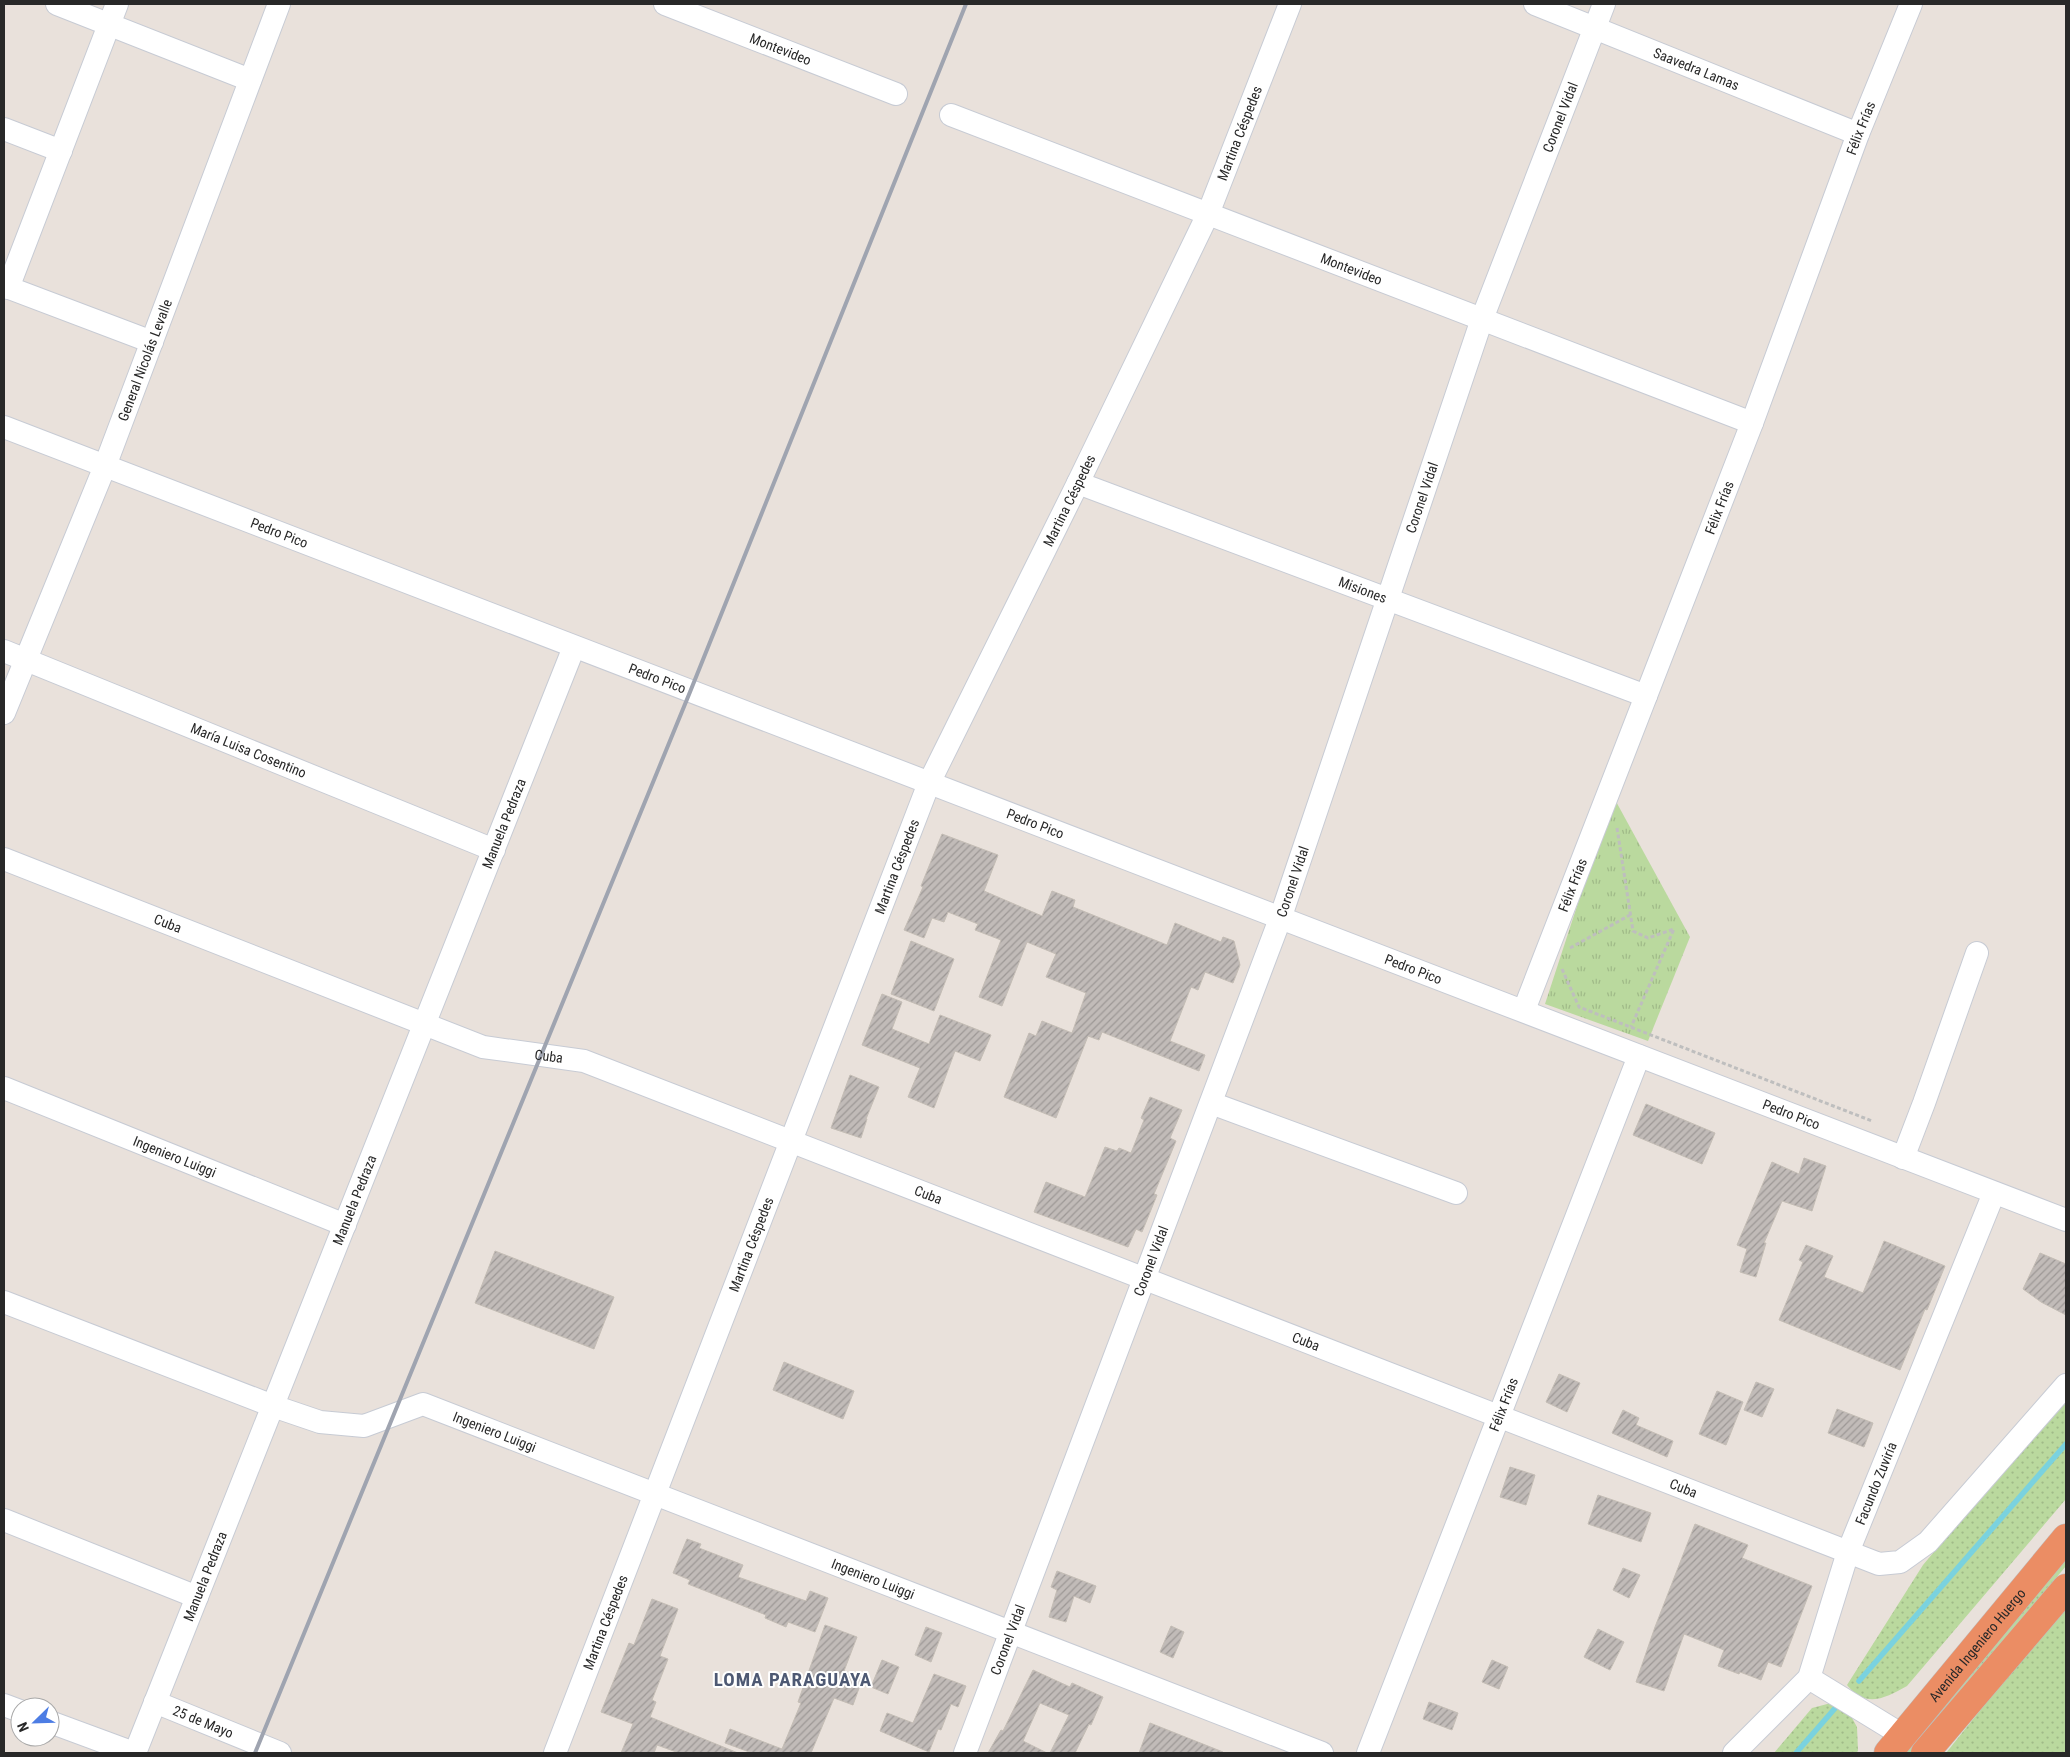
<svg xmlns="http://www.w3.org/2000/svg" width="2070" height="1757" font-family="'Roboto Condensed',sans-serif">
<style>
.grass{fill:url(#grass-dots)}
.park{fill:url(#park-tufts)}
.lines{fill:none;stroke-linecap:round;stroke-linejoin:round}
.stream{stroke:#7ad2df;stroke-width:5.5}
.building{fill:url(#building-hatch);stroke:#c4bdb5}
.minor-casing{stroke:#c7cbd4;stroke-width:24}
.highway-casing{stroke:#bebebe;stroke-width:29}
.path{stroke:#bebebe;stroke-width:3;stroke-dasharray:4 2.5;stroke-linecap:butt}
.minor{stroke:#fff;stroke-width:22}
.highway{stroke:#eb8d64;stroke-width:28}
.rail{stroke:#9fa4b0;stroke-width:4}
.labels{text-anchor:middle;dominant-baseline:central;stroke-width:4;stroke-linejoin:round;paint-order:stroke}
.street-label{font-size:14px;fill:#282828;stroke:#fff}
.district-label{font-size:19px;font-weight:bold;letter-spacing:1px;fill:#4e5973;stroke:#fff}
</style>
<defs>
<pattern id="grass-dots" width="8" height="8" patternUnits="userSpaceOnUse" patternTransform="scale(1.25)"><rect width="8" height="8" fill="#bad99e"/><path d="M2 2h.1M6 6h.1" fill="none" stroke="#a0ba88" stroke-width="1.8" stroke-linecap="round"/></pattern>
<pattern id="park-tufts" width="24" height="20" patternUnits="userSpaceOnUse" patternTransform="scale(1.25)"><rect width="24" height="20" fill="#bad99e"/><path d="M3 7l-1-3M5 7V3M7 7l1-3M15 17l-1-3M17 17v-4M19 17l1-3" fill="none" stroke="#a0ba88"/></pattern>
<pattern id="building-hatch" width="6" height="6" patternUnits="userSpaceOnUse" patternTransform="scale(1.25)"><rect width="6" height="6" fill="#c1bbb8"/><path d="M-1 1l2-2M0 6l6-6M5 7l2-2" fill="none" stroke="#9d9896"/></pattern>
</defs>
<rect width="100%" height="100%" fill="#e9e1db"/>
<g class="grass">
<path d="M2066 1402V1499L1907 1686C1885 1698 1866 1709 1847 1685L1923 1565 2012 1459Z"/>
<polygon points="2066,1555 2066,1566 1910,1753 1900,1753"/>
<polygon points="2066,1603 2066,1753 1946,1753"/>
<polygon points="1831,1703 1847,1709 1857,1727 1858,1751 1856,1753 1774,1753 1812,1708"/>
</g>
<polygon class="park" points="1613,796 1690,937 1648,1041 1545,1004"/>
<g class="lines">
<g class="stream">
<polyline points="1859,1681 2066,1444"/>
<polyline points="1796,1753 1837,1706"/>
</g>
</g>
<g class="building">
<polygon points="942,834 998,855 984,891 1042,916 1052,891 1075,900 1073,907 1167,945 1175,923 1221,942 1223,937 1234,941 1240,965 1233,983 1205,972 1198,990 1191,987 1170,1041 1205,1055 1199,1071 1102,1032 1099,1040 1088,1036 1056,1118 1004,1097 1029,1033 1036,1036 1042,1021 1072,1033 1086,993 1046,977 1056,954 1027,942 1002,1006 979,997 1001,940 975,930 978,924 948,912 944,922 932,918 924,938 904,930 923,887 921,886"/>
<polygon points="911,941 954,959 934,1011 891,994"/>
<polygon points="882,994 902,1002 892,1029 929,1044 940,1015 991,1035 980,1061 955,1051 934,1108 908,1097 920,1068 862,1045"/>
<polygon points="850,1075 879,1087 866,1119 867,1119 861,1138 831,1128"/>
<polygon points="1150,1097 1182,1110 1170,1138 1176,1141 1154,1194 1157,1195 1142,1232 1136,1229 1128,1247 1034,1212 1046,1182 1085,1197 1105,1147 1117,1151 1119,1148 1131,1153 1144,1120 1141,1118"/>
<polygon points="1646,1104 1715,1133 1702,1164 1633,1135"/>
<polygon points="1804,1158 1826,1166 1812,1211 1782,1201 1764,1243 1766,1243 1756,1277 1740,1272 1747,1249 1737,1245 1772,1162 1799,1174"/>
<polygon points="1884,1241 1945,1266 1927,1310 1925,1309 1900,1370 1779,1320 1803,1262 1799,1260 1806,1245 1833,1256 1824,1277 1863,1293"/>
<polygon points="495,1251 614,1297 594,1349 475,1303"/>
<polygon points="2040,1253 2066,1264 2066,1315 2041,1302 2023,1289"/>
<polygon points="784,1362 854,1391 843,1419 773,1390"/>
<polygon points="1559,1374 1580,1383 1567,1412 1546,1402"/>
<polygon points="1756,1382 1774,1389 1762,1417 1744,1410"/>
<polygon points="1717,1391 1743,1402 1726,1445 1699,1434"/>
<polygon points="1837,1409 1873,1423 1864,1447 1828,1433"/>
<polygon points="1623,1410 1639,1418 1636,1425 1673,1441 1667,1457 1612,1433"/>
<polygon points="1510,1467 1535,1475 1526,1505 1500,1497"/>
<polygon points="1598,1495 1651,1513 1641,1542 1588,1524"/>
<polygon points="1695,1524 1748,1545 1742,1558 1812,1586 1781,1667 1768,1662 1761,1680 1740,1672 1739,1674 1718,1666 1724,1650 1684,1634 1664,1691 1636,1682 1655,1627"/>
<polygon points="687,1539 701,1544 699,1548 743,1565 738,1577 806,1601 810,1591 828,1598 815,1632 788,1622 786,1627 765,1618 766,1615 688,1584 690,1580 673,1573"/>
<polygon points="1623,1568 1640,1575 1629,1598 1613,1590"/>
<polygon points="1057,1571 1096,1586 1090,1603 1074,1596 1066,1622 1049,1617 1057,1590 1051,1587"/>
<polygon points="652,1599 678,1609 660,1656 668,1659 652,1700 656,1702 650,1717 738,1753 679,1753 657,1745 654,1753 621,1753 633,1724 601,1712 629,1643 634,1645"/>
<polygon points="825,1625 857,1637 844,1671 863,1677 853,1705 834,1698 811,1753 752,1753 725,1743 730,1729 782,1749 801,1703 798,1702"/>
<polygon points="1171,1626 1184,1632 1173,1658 1160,1652"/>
<polygon points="926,1627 942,1633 931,1662 915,1655"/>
<polygon points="1598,1629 1624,1642 1610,1670 1584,1657"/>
<polygon points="882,1660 899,1667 888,1694 871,1687"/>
<polygon points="1492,1660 1508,1667 1499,1689 1482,1682"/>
<polygon points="1033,1670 1070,1687 1072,1683 1103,1697 1091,1725 1089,1724 1075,1753 1050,1753 1069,1715 1040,1703 1023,1741 1047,1753 988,1753 1001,1730 1003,1731"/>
<polygon points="934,1674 966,1686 958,1707 951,1704 941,1730 938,1729 929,1752 880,1731 887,1713 913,1723"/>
<polygon points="1429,1702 1458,1713 1452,1730 1423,1719"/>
<polygon points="1150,1723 1223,1752 1223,1753 1139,1753"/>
</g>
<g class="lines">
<defs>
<g id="minor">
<polyline points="57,4 250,80"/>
<path id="s1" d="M665 4 896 94"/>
<path id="s2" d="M1535 4 1858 134"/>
<path id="s3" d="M951 115 1752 423"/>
<polyline points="4,129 61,151"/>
<polyline points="4,286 152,342"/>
<polyline points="8,288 117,4"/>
<path id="s4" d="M4 427 2066 1220"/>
<path id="s5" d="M1078 483 1646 696"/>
<path id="s6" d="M4 651 494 850"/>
<path id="s7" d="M4 713 105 466 279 4"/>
<path id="s8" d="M4 859 483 1047 584 1061 1879 1564 1900 1562 1928 1542 2066 1385"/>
<path id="s9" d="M1524 1010 1752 423 1858 134 1911 4"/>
<path id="s10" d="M4 1088 345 1225"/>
<polyline points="1211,1103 1456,1193"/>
<polyline points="1903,1158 1924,1103 1977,953"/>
<path id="s11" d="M4 1302 273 1406 320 1422 364 1426 423 1404 1322 1753"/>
<polyline points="4,1520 197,1597"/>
<polyline points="1809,1678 1902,1735"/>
<path id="s12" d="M155 1702 280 1753"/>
<polyline points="4,1705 20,1711"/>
<polyline points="50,1722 134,1753"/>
<path id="s13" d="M135 1753 574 647"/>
<path id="s14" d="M555 1753 929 783 1078 483 1208 214 1290 4"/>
<path id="s15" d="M965 1753 1280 919 1482 319 1604 4"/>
<path id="s16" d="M1368 1753 1639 1056"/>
<path id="s17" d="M1734 1753 1809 1678 1848 1552 1994 1193"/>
</g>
<g id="highway">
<path id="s18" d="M1888 1753 2066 1538"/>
<polyline points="1925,1753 2066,1588"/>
</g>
</defs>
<use href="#minor" class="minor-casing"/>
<use href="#highway" class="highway-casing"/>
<g class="path">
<polyline points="1617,828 1633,931 1648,938 1674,929 1631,1027"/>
<polyline points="1570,948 1630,915"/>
<polyline points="1562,969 1579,1007 1872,1121"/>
</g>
<use href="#minor" class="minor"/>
<use href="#highway" class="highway"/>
<polyline class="rail" points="255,1753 690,692 966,4"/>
</g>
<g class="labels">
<g class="street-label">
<text stroke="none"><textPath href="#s1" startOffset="124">Montevideo</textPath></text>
<text stroke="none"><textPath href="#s2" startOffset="174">Saavedra Lamas</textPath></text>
<text stroke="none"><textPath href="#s15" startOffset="1741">Coronel Vidal</textPath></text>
<text stroke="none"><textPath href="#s9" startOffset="944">Félix Frías</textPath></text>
<text stroke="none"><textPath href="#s14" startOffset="1760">Martina Céspedes</textPath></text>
<text stroke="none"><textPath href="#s3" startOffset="429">Montevideo</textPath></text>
<text stroke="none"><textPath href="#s7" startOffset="380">General Nicolás Levalle</textPath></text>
<text stroke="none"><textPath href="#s15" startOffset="1336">Coronel Vidal</textPath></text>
<text stroke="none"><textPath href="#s14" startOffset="1355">Martina Céspedes</textPath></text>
<text stroke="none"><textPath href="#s9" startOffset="539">Félix Frías</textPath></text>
<text stroke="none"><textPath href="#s4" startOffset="295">Pedro Pico</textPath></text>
<text stroke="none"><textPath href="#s5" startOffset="304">Misiones</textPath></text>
<text stroke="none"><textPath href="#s4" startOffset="700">Pedro Pico</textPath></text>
<text stroke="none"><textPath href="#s6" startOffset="264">María Luisa Cosentino</textPath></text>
<text stroke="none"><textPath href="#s13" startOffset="1000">Manuela Pedraza</textPath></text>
<text stroke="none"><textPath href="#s4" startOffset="1105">Pedro Pico</textPath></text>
<text stroke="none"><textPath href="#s14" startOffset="950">Martina Céspedes</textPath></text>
<text stroke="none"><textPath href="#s15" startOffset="931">Coronel Vidal</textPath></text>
<text stroke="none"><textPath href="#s9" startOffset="134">Félix Frías</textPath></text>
<text stroke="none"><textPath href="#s8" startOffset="176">Cuba</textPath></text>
<text stroke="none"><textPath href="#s4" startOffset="1510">Pedro Pico</textPath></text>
<text stroke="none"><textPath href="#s8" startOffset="581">Cuba</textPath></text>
<text stroke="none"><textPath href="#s4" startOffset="1915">Pedro Pico</textPath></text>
<text stroke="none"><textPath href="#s10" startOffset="184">Ingeniero Luiggi</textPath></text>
<text stroke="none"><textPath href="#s8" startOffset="986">Cuba</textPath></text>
<text stroke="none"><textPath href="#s13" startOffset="595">Manuela Pedraza</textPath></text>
<text stroke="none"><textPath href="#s14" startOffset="545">Martina Céspedes</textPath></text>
<text stroke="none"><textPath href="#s15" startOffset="526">Coronel Vidal</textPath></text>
<text stroke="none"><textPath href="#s8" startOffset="1391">Cuba</textPath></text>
<text stroke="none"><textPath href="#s16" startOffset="374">Félix Frías</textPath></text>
<text stroke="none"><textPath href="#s11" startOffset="522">Ingeniero Luiggi</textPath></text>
<text stroke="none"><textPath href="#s17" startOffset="312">Facundo Zuviría</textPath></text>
<text stroke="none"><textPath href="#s8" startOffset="1796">Cuba</textPath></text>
<text stroke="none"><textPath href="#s13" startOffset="190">Manuela Pedraza</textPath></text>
<text stroke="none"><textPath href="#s11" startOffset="928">Ingeniero Luiggi</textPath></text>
<text stroke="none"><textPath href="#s14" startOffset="140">Martina Céspedes</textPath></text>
<text stroke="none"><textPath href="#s15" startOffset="121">Coronel Vidal</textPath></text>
<text stroke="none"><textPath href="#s18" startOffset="140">Avenida Ingeniero Huergo</textPath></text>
<text stroke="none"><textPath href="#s12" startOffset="52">25 de Mayo</textPath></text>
</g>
<g class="district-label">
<text x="793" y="1679">LOMA PARAGUAYA</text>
</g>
</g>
<rect width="2070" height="1757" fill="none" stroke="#282828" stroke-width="10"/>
<g transform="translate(35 1722) rotate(247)"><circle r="24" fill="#ffffff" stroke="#a9a9a9"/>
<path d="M0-4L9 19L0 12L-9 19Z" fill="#4d7de4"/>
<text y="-8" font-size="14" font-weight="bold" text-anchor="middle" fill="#282828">N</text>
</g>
</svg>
